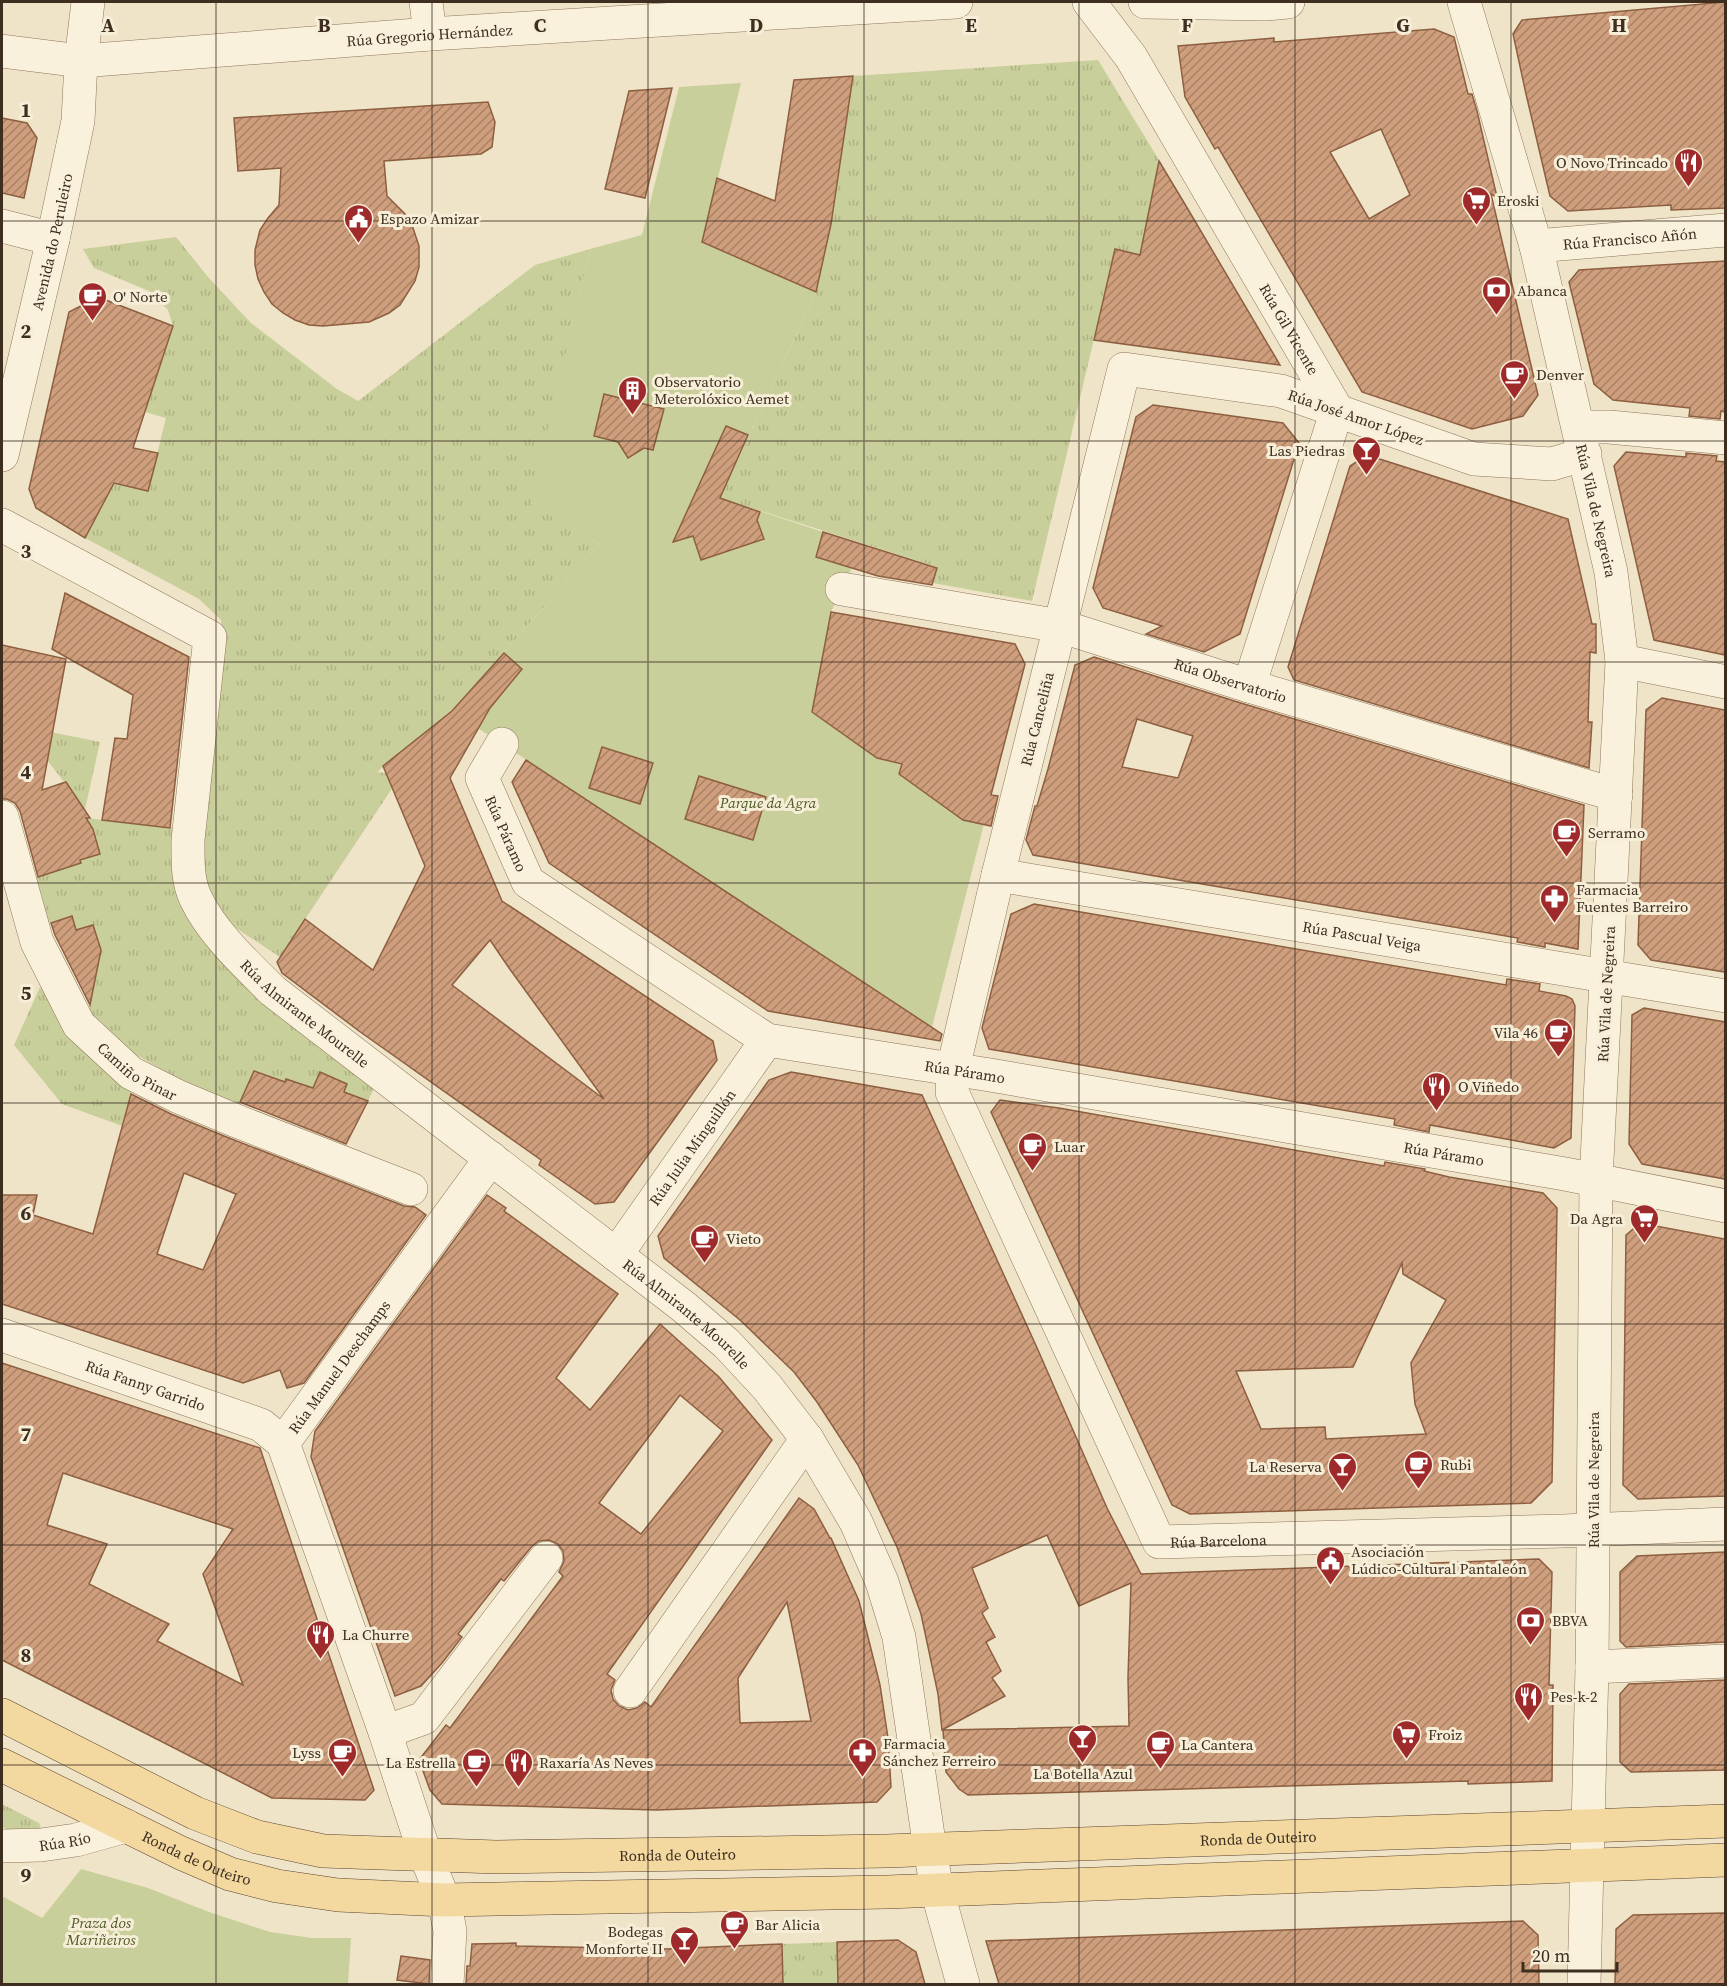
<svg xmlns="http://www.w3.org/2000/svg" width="1727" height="1986" font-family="'Source Serif 4',serif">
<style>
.grass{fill:url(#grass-tufts)}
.green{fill:#c9cf9b}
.building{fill:url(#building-hatch);stroke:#8d5f41;stroke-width:1.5;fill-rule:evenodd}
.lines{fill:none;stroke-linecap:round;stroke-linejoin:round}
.minor-casing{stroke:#8d765c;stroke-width:34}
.major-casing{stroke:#5b4430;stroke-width:34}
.minor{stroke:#faf1dc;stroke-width:33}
.major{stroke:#f3d9a0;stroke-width:33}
.grid{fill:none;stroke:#3d2e20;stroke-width:1.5;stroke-opacity:0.55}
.labels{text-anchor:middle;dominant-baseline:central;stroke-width:6;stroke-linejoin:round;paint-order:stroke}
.street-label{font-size:15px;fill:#3d2e20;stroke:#f7eed8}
.poi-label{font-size:15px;fill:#3d2e20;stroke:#f7eed8;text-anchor:start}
.park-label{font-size:15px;font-style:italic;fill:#4d5a26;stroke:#f7eed8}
.grid-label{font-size:20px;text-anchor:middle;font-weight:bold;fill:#3d2e20;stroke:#f7eed8;stroke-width:6;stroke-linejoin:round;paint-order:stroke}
</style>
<defs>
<pattern id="grass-tufts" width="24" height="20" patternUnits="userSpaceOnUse" patternTransform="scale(1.5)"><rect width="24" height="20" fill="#c9cf9b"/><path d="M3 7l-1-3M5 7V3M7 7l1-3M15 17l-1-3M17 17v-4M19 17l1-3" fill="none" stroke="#aeb285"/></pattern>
<pattern id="building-hatch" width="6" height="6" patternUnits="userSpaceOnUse" patternTransform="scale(1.5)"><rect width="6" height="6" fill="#cf9f7d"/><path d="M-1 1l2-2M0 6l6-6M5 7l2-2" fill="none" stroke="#a98266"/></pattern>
</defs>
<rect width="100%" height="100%" fill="#f0e4c8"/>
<g class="grass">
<polygon points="1098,60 1159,160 1141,256 1115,250 1032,601 933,583 937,567 720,498 816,292 831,224 853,76"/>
<polygon points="176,237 208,277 251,323 337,389 358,401 535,265 590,249 531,504 600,544 452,711 377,772 386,773 393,787 280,957 231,925 204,886 203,825 222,654 221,620 199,599 85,538 114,483 148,491 166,418 145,412 173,326 168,310 149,291 94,268 83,249"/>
<polygon points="2,722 100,742 84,814 66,782 64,782 37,747 2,726"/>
<polygon points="86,818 174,828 184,893 376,1084 368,1101 352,1095 342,1095 347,1084 320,1072 313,1088 287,1079 285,1082 255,1071 238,1107 185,1083 121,1046 88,1014 101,951 93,925 76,930 72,916 46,924 31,879 81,863 80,860 94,833"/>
<polygon points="40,987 58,1003 132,1090 122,1126 62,1104 14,1045"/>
<polygon points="2,1804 39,1823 44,1837 23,1836 2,1827"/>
<polygon points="837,1942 838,1984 783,1984 782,1944"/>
</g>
<g class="green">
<polygon points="741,83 702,243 816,292 720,498 823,532 816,557 852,568 831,612 812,712 877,758 902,765 899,774 962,819 984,824 932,1027 452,711 600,544 530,504 590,249 642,235 679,87"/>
<polygon points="81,1869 148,1888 209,1912 270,1932 312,1938 351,1938 348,1984 2,1984 2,1896 42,1918"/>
</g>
<g class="building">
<polygon points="1725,2 1725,208 1671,210 1671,205 1568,211 1550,196 1526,94 1513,34 1522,20"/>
<path d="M1434 29 1454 37 1468 94H1472L1477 111 1497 197 1491 194 1538 395 1523 416 1472 429 1362 392 1218 147 1215 149 1185 97 1178 46 1274 38V42ZM1381 129 1410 195 1369 219 1330 152Z"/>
<polygon points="853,76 831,224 816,292 702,242 717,178 775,201 794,80"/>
<polygon points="672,88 645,198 605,189 629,91"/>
<polygon points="488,102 495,122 492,147 481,154 384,161 387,196 410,219 419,246 419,267 415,281 400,305 389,313 369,322 323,326 309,325 295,320 283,313 272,304 264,292 258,279 255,265 255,250 260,230 268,218 279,205 281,168 238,171 234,118"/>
<polygon points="2,118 27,123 37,138 24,198 2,193"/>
<polygon points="1159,161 1189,211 1280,365 1094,340 1115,249 1140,255"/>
<polygon points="1725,261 1725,412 1721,411 1720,419 1689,416 1690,408 1613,400 1594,384 1569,282 1579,270"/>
<polygon points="98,297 173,326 133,448 158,453 148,491 114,483 85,538 36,508 29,489 69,312"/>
<polygon points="604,394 664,409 653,450 644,448 628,458 618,442 594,436"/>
<polygon points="1153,405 1283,423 1299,443 1240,634 1204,652 1146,634 1162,626 1103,608 1093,588 1136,417"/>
<polygon points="726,426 748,435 720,498 760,512 757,520 764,539 701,560 693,536 673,542"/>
<polygon points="1626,452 1686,457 1686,453 1717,456 1716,461 1725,462 1725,655 1654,640 1614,466"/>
<polygon points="1367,455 1568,519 1592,624 1596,624 1596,653 1590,652 1588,722 1592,722 1589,768 1294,680 1288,667 1350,466"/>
<polygon points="823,532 937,568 932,585 878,576 816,557"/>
<polygon points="65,593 189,657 170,828 102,820 115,738 127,739 133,695 52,649"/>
<polygon points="831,612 1015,644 1025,664 991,795 998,796 991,826 963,820 899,774 902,764 877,758 812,712"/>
<polygon points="2,645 66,659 42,790 66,782 90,818 86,818 93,829 100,854 80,860 81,863 38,877 20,811 15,803 7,799 2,799"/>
<path d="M504 653 522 669 490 708 450 778 502 901 713 1041 717 1060 614 1202 595 1204 539 1165 541 1160 359 1031 282 973 277 962 305 919 373 970 425 866 383 766 452 711ZM490 940 509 968 604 1099 452 985Z"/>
<path d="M1094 657 1244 704 1584 805 1578 949 1545 943V947L1517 942 1518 938 1033 855 1026 840 1035 806H1037L1048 769 1075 665ZM1137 719 1193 736 1178 778 1122 767Z"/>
<polygon points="1662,698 1725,710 1725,972 1651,960 1638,945 1646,710"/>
<polygon points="602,747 653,763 640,804 589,788"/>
<polygon points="526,760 942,1034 940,1041 768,1011 549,863 512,782"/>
<polygon points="699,776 766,797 753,840 685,819"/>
<polygon points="1034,904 1506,985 1507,979 1540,984 1539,991 1566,996 1572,999 1575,1006 1571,1138 1554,1148 1430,1125 1429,1132 1394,1125 1395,1119 989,1049 982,1028 1011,914"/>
<polygon points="72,916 76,930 93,925 101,950 90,1005 55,935 51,923"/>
<polygon points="1644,1008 1725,1022 1725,1179 1642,1164 1629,1144 1632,1015"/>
<polygon points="254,1071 285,1082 286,1079 313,1088 320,1072 347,1084 344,1092 368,1101 346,1144 240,1102"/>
<polygon points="791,1072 922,1095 1038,1350 1107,1508 1141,1574 1539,1559 1552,1572 1549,1685 1553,1685 1552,1781 1468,1784 1468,1781 968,1795 959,1789 946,1772 943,1730 1129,1726 1128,1678 1131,1583 1079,1606 1047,1535 972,1568 988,1608 982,1613 995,1637 986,1642 1001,1671 992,1678 1005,1696 942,1730 938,1694 921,1614 897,1547 858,1465 817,1402 794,1372 740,1320 664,1258 658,1236 769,1080"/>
<path d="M131 1094 171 1114 224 1136 404 1206 415 1207 426 1215 304 1383 287 1388 280 1370 243 1383 2 1304V1195H37L33 1215 93 1234ZM184 1173 236 1194 203 1270 157 1254Z"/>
<path d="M1000 1100 1059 1108 1384 1166 1385 1162 1425 1169 1424 1171 1449 1177 1543 1193 1557 1208 1552 1482 1531 1503 1190 1514 1172 1505 991 1112ZM1402 1263 1403 1274 1446 1300 1411 1363 1415 1404 1426 1434 1326 1439 1325 1427 1261 1429 1236 1371 1353 1367Z"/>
<path d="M487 1195 506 1208 504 1211 618 1294 556 1378 590 1410 660 1324 719 1377 772 1440 607 1674 615 1680 611 1690 613 1699 619 1706 628 1710 637 1708 645 1702 651 1707 799 1498 814 1509 830 1538H831L859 1601 880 1685 888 1738 891 1787 877 1802 657 1810 442 1804 430 1790 419 1760 446 1725 450 1728 563 1576 559 1572 564 1561 563 1551 558 1544 549 1540 539 1541 532 1546 504 1581 501 1579 458 1634 462 1637 442 1663 421 1686 395 1696 311 1457 315 1431ZM680 1395 723 1431 641 1534 599 1503ZM787 1602 811 1721 740 1723 738 1678Z"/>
<polygon points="1640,1223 1725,1239 1725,1496 1638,1499 1623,1485 1626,1235"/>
<path d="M2 1363 260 1448 374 1790 365 1800 272 1798 2 1660ZM63 1473 233 1529 203 1574 243 1685 157 1641 169 1624 89 1584 107 1544 47 1525Z"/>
<polygon points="1725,1552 1725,1642 1626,1647 1620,1641 1620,1572 1637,1556"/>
<polygon points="1725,1680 1725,1770 1631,1772 1620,1762 1620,1694 1629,1684"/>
<polygon points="1725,1913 1725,1984 1615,1984 1616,1929 1633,1915"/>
<polygon points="1523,1921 1538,1935 1539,1984 999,1984 986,1941"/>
<polygon points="898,1940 916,1952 925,1984 838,1984 837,1942"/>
<polygon points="516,1943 516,1946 665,1949 782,1944 783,1984 466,1984 467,1966 470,1966 472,1944"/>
<polygon points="401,1956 430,1960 429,1984 397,1980"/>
</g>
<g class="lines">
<defs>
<g id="minor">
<polyline points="426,2 430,34"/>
<path id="s1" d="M1089 2 1131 57 1337 410 1249 686"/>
<polyline points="1145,2 1265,4 1288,2"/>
<path id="s2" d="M1464 2 1536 246 1611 572 1622 661 1596 1180 1592 1667 1584 1984"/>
<path id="s3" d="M2 51 81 61 430 34 956 2"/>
<polyline points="2,226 53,239"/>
<path id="s4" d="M1536 246 1726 230"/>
<polyline points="1579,427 1609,427 1726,438"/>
<path id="s5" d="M1585 454 1552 464 1474 459 1281 391 1124 369 998 875 953 1069 952 1092 1159 1542 1563 1531 1726 1524"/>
<path id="s6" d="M2 455 53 239 78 121 81 61 88 2"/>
<path id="s7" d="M2 525 210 637 188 840C188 860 187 881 196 899 212 933 247 965 273 991L684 1307 727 1344 767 1387 807 1439 856 1522 882 1582 899 1637 930 1849 937 1890 963 1984"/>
<path id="s8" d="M842 589 1060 626 1249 686 1616 795"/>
<polyline points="1622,661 1726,682"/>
<path id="s9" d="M502 744 482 778 528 882 767 1040 990 1075 1565 1174 1726 1206"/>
<path id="s10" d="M2 817 37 942 79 1025 131 1073 179 1097 239 1122 411 1189"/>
<path id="s11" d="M998 875 1726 996"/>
<path id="s12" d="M616 1255 767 1040"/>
<path id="s13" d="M2 1335 261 1425 283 1443"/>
<polyline points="1592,1667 1726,1661"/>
<polyline points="630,1691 807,1439"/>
<polyline points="385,1732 424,1718 546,1558"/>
<path id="s14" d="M2 1846 41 1845 76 1840 126 1826"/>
<path id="s15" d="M447 1984 450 1931 444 1900 425 1854 385 1732 283 1443 491 1158"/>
</g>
<g id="major">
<path id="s16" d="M2 1715 195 1813 257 1837 323 1851 496 1857 886 1851 1726 1821"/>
<path id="s17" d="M2 1765 181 1853 230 1874 277 1886 338 1895 444 1900 887 1892 1726 1860"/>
</g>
</defs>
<use href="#minor" class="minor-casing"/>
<use href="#major" class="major-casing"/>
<use href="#minor" class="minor"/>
<use href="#major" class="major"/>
</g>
<path class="grid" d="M216 2V1984M432 2V1984M648 2V1984M864 2V1984M1079 2V1984M1295 2V1984M1511 2V1984M2 221H1726M2 441H1726M2 662H1726M2 883H1726M2 1103H1726M2 1324H1726M2 1545H1726M2 1765H1726"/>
<defs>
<symbol id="restaurant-pin" viewBox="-11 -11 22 30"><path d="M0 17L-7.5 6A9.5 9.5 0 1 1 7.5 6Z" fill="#9e2a2b" stroke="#f7eed8"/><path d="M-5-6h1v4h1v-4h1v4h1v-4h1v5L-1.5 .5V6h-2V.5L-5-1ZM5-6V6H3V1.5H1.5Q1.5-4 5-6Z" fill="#fff"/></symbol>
<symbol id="supermarket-pin" viewBox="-11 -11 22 30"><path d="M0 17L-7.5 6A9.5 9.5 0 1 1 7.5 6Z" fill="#9e2a2b" stroke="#f7eed8"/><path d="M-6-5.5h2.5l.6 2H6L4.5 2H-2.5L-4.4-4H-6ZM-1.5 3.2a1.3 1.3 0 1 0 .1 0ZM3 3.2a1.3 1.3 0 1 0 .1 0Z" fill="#fff"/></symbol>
<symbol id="civic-pin" viewBox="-11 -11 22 30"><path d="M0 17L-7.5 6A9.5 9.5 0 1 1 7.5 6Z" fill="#9e2a2b" stroke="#f7eed8"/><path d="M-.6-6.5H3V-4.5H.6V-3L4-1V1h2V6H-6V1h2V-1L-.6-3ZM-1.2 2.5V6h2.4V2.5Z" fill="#fff"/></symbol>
<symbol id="bank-pin" viewBox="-11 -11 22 30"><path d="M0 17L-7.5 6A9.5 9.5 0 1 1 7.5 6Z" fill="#9e2a2b" stroke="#f7eed8"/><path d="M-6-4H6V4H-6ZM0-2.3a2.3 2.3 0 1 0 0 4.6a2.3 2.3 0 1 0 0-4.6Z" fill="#fff"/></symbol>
<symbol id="cafe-pin" viewBox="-11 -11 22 30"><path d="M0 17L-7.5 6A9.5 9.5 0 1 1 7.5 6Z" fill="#9e2a2b" stroke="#f7eed8"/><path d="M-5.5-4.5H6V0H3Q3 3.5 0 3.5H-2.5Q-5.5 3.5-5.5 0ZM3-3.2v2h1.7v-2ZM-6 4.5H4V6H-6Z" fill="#fff"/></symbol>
<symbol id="building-pin" viewBox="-11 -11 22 30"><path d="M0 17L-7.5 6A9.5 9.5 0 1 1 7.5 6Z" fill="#9e2a2b" stroke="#f7eed8"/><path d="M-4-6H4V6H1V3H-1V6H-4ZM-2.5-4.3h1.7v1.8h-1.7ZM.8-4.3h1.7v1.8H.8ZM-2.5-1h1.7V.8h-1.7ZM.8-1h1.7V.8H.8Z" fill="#fff"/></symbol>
<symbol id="bar-pin" viewBox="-11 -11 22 30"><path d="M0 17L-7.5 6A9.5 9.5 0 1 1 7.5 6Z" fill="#9e2a2b" stroke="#f7eed8"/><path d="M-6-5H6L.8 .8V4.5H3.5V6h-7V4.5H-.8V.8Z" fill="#fff"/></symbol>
<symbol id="pharmacy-pin" viewBox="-11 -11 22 30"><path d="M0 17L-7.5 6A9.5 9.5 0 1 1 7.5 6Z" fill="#9e2a2b" stroke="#f7eed8"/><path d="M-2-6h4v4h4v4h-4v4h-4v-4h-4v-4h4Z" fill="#fff"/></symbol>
</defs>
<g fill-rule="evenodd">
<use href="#restaurant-pin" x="1672" y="146" width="33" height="45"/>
<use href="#supermarket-pin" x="1460" y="184" width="33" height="45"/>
<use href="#civic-pin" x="342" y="202" width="33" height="45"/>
<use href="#bank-pin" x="1480" y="274" width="33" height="45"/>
<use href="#cafe-pin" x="76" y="280" width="33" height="45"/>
<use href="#cafe-pin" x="1498" y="358" width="33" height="45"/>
<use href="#building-pin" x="616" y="374" width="33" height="45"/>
<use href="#bar-pin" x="1350" y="434" width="33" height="45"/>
<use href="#cafe-pin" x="1550" y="816" width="33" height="45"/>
<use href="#pharmacy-pin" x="1538" y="882" width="33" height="45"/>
<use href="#cafe-pin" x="1542" y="1016" width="33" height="45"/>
<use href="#restaurant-pin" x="1420" y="1070" width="33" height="45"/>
<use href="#cafe-pin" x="1016" y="1130" width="33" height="45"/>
<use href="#supermarket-pin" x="1628" y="1202" width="33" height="45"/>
<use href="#cafe-pin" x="688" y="1222" width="33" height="45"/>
<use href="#cafe-pin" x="1402" y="1448" width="33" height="45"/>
<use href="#bar-pin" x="1326" y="1450" width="33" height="45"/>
<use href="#civic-pin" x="1314" y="1544" width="33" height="45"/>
<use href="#bank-pin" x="1514" y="1604" width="33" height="45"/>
<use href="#restaurant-pin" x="304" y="1618" width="33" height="45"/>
<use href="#restaurant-pin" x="1512" y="1680" width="33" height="45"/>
<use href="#supermarket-pin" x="1390" y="1718" width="33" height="45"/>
<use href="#bar-pin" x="1066" y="1722" width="33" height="45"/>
<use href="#cafe-pin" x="1144" y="1728" width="33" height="45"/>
<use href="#cafe-pin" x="326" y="1736" width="33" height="45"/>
<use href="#pharmacy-pin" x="846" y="1736" width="33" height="45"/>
<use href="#cafe-pin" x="460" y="1746" width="33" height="45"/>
<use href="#restaurant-pin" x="502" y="1746" width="33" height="45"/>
<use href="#cafe-pin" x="718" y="1908" width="33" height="45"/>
<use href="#bar-pin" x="668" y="1924" width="33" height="45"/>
</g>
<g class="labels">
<g class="street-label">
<text stroke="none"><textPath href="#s3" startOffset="429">Rúa Gregorio Hernández</textPath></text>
<text stroke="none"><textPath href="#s4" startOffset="94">Rúa Francisco Añón</textPath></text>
<text stroke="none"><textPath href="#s6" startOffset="219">Avenida do Peruleiro</textPath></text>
<text stroke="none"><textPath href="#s1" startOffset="384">Rúa Gil Vicente</textPath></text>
<text transform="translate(1356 417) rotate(19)">Rúa José Amor López</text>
<text stroke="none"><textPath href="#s2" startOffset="526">Rúa Vila de Negreira</textPath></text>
<text stroke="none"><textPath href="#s8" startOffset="400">Rúa Observatorio</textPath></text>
<text transform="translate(1037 719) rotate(-76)">Rúa Canceliña</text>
<text stroke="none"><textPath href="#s9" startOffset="100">Rúa Páramo</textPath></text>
<text stroke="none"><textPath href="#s11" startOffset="369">Rúa Pascual Veiga</textPath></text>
<text transform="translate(1606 994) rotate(-87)">Rúa Vila de Negreira</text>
<text stroke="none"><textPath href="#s7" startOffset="660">Rúa Almirante Mourelle</textPath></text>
<text stroke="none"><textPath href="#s10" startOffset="298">Camiño Pinar</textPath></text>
<text stroke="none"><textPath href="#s9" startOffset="640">Rúa Páramo</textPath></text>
<text stroke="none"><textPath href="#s12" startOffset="132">Rúa Julia Minguillón</textPath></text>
<text stroke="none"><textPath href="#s9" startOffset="1126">Rúa Páramo</textPath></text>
<text stroke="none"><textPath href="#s7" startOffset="1146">Rúa Almirante Mourelle</textPath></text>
<text stroke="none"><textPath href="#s15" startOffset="664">Rúa Manuel Deschamps</textPath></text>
<text stroke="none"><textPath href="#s13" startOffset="152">Rúa Fanny Garrido</textPath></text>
<text transform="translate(1593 1480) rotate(-90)">Rúa Vila de Negreira</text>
<text stroke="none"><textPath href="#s5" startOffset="1774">Rúa Barcelona</textPath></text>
<text stroke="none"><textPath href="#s16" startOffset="1286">Ronda de Outeiro</textPath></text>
<text stroke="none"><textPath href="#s14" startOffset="63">Rúa Río</textPath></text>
<text stroke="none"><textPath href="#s16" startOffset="705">Ronda de Outeiro</textPath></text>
<text stroke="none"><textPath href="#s17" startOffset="216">Ronda de Outeiro</textPath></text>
</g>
<g class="poi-label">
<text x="1668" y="162" text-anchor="end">O Novo Trincado</text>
<text x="1497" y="200">Eroski</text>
<text x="380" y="218">Espazo Amizar</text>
<text x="1517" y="290">Abanca</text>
<text x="113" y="296">O' Norte</text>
<text x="1536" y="374">Denver</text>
<text x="654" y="381">Observatorio<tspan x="654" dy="17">Meterolóxico Aemet</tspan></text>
<text x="1345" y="450" text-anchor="end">Las Piedras</text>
<text x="1588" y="832">Serramo</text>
<text x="1576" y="889">Farmacia<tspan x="1576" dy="17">Fuentes Barreiro</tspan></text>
<text x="1538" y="1032" text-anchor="end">Vila 46</text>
<text x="1458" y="1086">O Viñedo</text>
<text x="1054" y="1146">Luar</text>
<text x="1623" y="1218" text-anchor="end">Da Agra</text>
<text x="726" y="1238">Vieto</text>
<text x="1440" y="1464">Rubi</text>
<text x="1322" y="1466" text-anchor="end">La Reserva</text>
<text x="1351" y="1551">Asociación<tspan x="1351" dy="17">Lúdico-Cultural Pantaleón</tspan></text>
<text x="1552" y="1620">BBVA</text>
<text x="342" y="1634">La Churre</text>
<text x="1550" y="1696">Pes-k-2</text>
<text x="1428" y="1734">Froiz</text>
<text x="883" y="1743">Farmacia<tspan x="883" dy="17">Sánchez Ferreiro</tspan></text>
<text x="1181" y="1744">La Cantera</text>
<text x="321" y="1752" text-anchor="end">Lyss</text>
<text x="456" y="1762" text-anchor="end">La Estrella</text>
<text x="539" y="1762">Raxaría As Neves</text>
<text x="1083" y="1773" text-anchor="middle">La Botella Azul</text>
<text x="755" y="1924">Bar Alicia</text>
<text x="663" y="1931" text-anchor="end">Bodegas<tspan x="663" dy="17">Monforte II</tspan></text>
</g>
<g class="park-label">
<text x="768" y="802">Parque da Agra</text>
<text x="101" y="1922">Praza dos<tspan x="101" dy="17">Mariñeiros</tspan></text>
</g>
</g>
<g class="grid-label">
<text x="108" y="32">A</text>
<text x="324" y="32">B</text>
<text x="540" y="32">C</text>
<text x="756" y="32">D</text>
<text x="971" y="32">E</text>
<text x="1187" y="32">F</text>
<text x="1403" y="32">G</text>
<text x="1619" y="32">H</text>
<text x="26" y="117">1</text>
<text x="26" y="338">2</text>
<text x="26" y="558">3</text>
<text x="26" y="779">4</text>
<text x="26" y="1000">5</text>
<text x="26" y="1220">6</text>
<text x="26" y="1441">7</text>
<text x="26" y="1662">8</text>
<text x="26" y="1882">9</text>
</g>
<rect width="1727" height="1986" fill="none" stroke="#3d2e20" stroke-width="6"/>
<path d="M1523 1962v9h94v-9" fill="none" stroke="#3d2e20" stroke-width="3"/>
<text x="1532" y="1962" font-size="18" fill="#3d2e20" stroke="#f7eed8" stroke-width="4.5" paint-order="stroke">20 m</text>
</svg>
